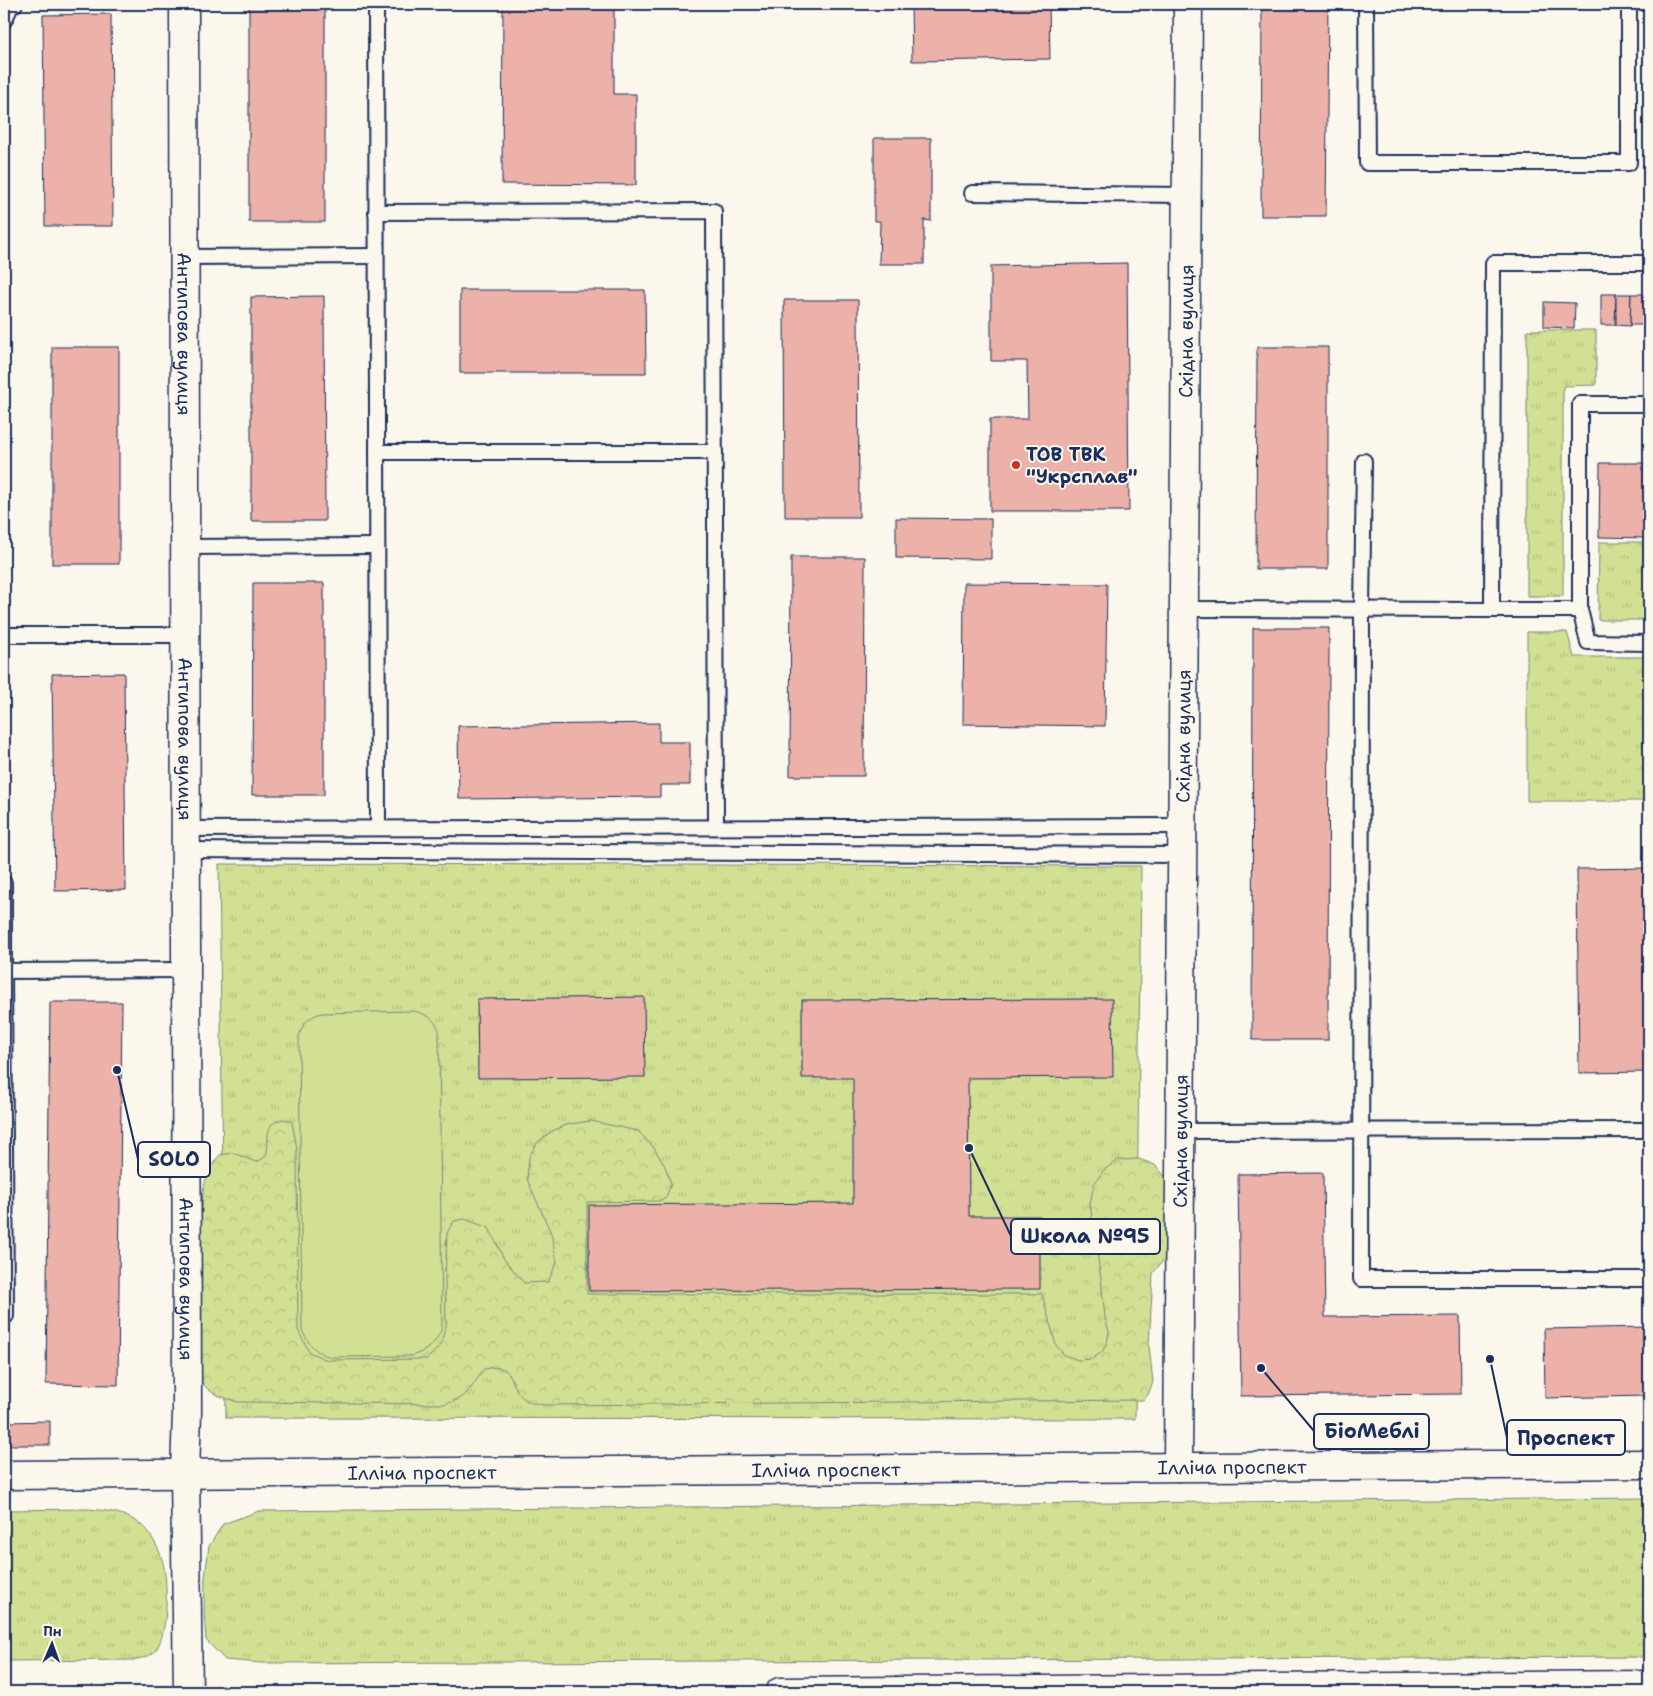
<svg xmlns="http://www.w3.org/2000/svg" width="1653" height="1696" font-family="'Shantell Sans',sans-serif">
<style>
.grass{fill:url(#grass-tufts);stroke:#768878}
.forest{fill:url(#forest-crowns);stroke:#768878}
.green{fill:#d2e093;stroke:#768878}
.building{fill:#ecb1a8;stroke:#1b2f5e}
.lines{fill:none;stroke-linecap:round;stroke-linejoin:round}
.lane-casing{stroke:#1b2f5e;stroke-width:18}
.street-casing{stroke:#1b2f5e;stroke-width:31}
.secondary-casing{stroke:#1b2f5e;stroke-width:31}
.lane{stroke:#fbf7ec;stroke-width:14}
.street{stroke:#fbf7ec;stroke-width:28}
.secondary{stroke:#fbf7ec;stroke-width:28}
.poi-dot{fill:#c8321e;stroke:#fbf7ec;stroke-width:2}
.labels{text-anchor:middle;dominant-baseline:central;stroke-width:4;stroke-linejoin:round;paint-order:stroke}
.street-label{font-size:19px;fill:#1b2f5e;stroke:#fbf7ec}
.poi-label{font-size:19px;font-weight:bold;fill:#1b2f5e;stroke:#fbf7ec;text-anchor:start}
.leader{fill:none;stroke:#1b2f5e;stroke-width:2}
.callout-dot{fill:#1b2f5e;stroke:#fbf7ec;stroke-width:2}
.callout{fill:#fbf7ec;stroke:#1b2f5e;stroke-width:2}
.callout-label{font-size:20px;text-anchor:middle;font-weight:bold;fill:#1b2f5e}
</style>
<defs>
<pattern id="grass-tufts" width="24" height="20" patternUnits="userSpaceOnUse" patternTransform="scale(1.25)"><rect width="24" height="20" fill="#d2e093"/><path d="M3 7l-1-3M5 7V3M7 7l1-3M15 17l-1-3M17 17v-4M19 17l1-3" fill="none" stroke="#b4c081"/></pattern>
<pattern id="forest-crowns" width="20" height="18" patternUnits="userSpaceOnUse" patternTransform="scale(1.25)"><rect width="20" height="18" fill="#d2e093"/><path d="M2 6a3 3 0 1 1 6 0M12 15a3 3 0 1 1 6 0" fill="none" stroke="#b4c081"/></pattern>
</defs>
<rect width="100%" height="100%" fill="#fbf7ec"/>
<filter id="ink" filterUnits="userSpaceOnUse"><feTurbulence type="fractalNoise" baseFrequency=".02" numOctaves="2"/><feDisplacementMap in="SourceGraphic" scale="10" xChannelSelector="R" yChannelSelector="G"/><feConvolveMatrix kernelMatrix="1 2 1 2 8 2 1 2 1" color-interpolation-filters="sRGB"/></filter>
<g filter="url(#ink)">
<g class="grass">
<polygon points="1527,330 1596,330 1596,385 1563,386 1563,596 1527,596"/>
<polygon points="1599,542 1649,542 1649,620 1598,620"/>
<polygon points="1527,632 1567,632 1574,657 1649,657 1649,801 1527,801"/>
<polygon points="219,864 1141,866 1135,1419 226,1418"/>
<polygon points="1649,1498 1649,1657 261,1663 225,1660 206,1640 204,1613 205,1577 209,1546 223,1524 259,1511"/>
<path d="M89 1509C108 1511 124 1512 140 1524 151 1533 160 1550 163 1563 168 1583 169 1639 153 1653 149 1657 140 1658 135 1660L4 1661V1510Z"/>
</g>
<path class="forest" d="M284 1119 292 1122 297 1149 298 1330 309 1352 327 1360 427 1359 440 1346 446 1326 445 1279 447 1233 454 1221 464 1219 489 1228 504 1259 524 1283 548 1282 557 1262 551 1233 527 1179 529 1157 538 1142 552 1131 569 1124 591 1121 638 1131 654 1148 665 1166 671 1184 666 1197 659 1201 587 1202V1294H1042L1056 1345 1064 1355 1078 1360 1092 1359 1102 1352 1107 1343 1109 1332 1105 1317 1101 1279 1090 1204 1094 1184 1104 1170 1118 1160 1139 1159 1155 1165 1168 1180 1166 1257 1153 1273 1149 1346 1153 1382 1148 1395 1143 1400 545 1405C539 1404 531 1404 526 1400 506 1387 519 1361 484 1369 470 1388 468 1400 443 1404L238 1402C203 1392 199 1386 193 1351L203 1191C206 1176 210 1166 220 1155L233 1153 256 1162C260 1160 264 1159 266 1155 271 1143 261 1122 284 1119Z"/>
<path class="green" d="M414 1011C426 1014 434 1018 439 1030L442 1328C435 1344 428 1351 411 1356L331 1357C316 1353 308 1344 302 1330L299 1036C303 1023 309 1016 322 1013Z"/>
<g class="building">
<rect x="249" y="4" width="76" height="218"/>
<polygon points="503,4 614,4 614,94 636,94 636,185 502,184"/>
<polygon points="911,4 1049,4 1050,59 912,61"/>
<polygon points="1262,4 1328,4 1326,216 1261,216"/>
<polygon points="111,14 113,226 45,226 43,15"/>
<polygon points="874,138 931,138 931,221 924,220 924,264 879,264 880,221 874,221"/>
<polygon points="1127,263 1129,511 990,511 990,419 1028,419 1027,361 991,361 991,266"/>
<polygon points="460,290 645,290 646,373 460,373"/>
<polygon points="1601,294 1616,294 1615,325 1601,325"/>
<polygon points="1616,294 1631,294 1630,326 1616,325"/>
<polygon points="1631,294 1646,294 1646,325 1630,325"/>
<rect x="1646" y="294" width="3" height="31"/>
<polygon points="324,296 325,521 251,521 251,297"/>
<polygon points="784,300 858,300 859,517 785,517"/>
<polygon points="1544,302 1575,303 1574,328 1544,327"/>
<rect x="52" y="347" width="67" height="217"/>
<polygon points="1257,347 1328,347 1328,569 1256,569"/>
<polygon points="1600,463 1649,463 1649,538 1599,537"/>
<polygon points="896,518 991,519 991,559 896,558"/>
<polygon points="791,557 865,557 864,776 790,776"/>
<polygon points="253,583 324,583 324,795 252,795"/>
<polygon points="964,583 1107,584 1105,726 963,724"/>
<polygon points="1253,628 1329,628 1328,1040 1252,1040"/>
<polygon points="124,673 126,890 55,891 52,674"/>
<polygon points="659,723 659,742 690,742 690,785 660,785 660,797 459,799 458,726"/>
<polygon points="1649,868 1649,1072 1579,1073 1577,869"/>
<polygon points="644,997 645,1077 478,1078 477,999"/>
<polygon points="1112,999 1113,1077 968,1078 969,1216 1040,1216 1040,1289 589,1291 589,1205 853,1203 853,1078 802,1078 802,1000"/>
<polygon points="50,1002 122,1002 118,1385 46,1384"/>
<polygon points="1323,1173 1325,1317 1460,1316 1461,1394 1241,1396 1238,1174"/>
<polygon points="1649,1327 1649,1396 1545,1398 1544,1329"/>
<polygon points="4,1421 7,1422 6,1445 4,1445"/>
<polygon points="50,1421 50,1445 6,1445 7,1422"/>
</g>
<g class="lines">
<defs>
<g id="lane">
<polyline points="376,4 378,828"/>
<polyline points="1366,4 1367,163 1629,163 1629,4"/>
<polyline points="4,21 11,6 15,4"/>
<polyline points="972,193 1186,195"/>
<polyline points="376,212 714,211 716,827"/>
<polyline points="185,257 376,256"/>
<polyline points="1649,404 1580,404 1580,610 1588,642 1649,643"/>
<polyline points="377,452 715,452"/>
<polyline points="1364,461 1362,610 1361,1279 1649,1279"/>
<polyline points="185,547 377,546"/>
<polyline points="1184,609 1492,610"/>
<polyline points="1580,610 1492,610 1493,263 1649,263"/>
<polyline points="4,635 185,635"/>
<polyline points="186,829 1182,826"/>
<polyline points="186,850 1182,855"/>
<polyline points="4,883 4,971"/>
<polyline points="1182,1131 1649,1130"/>
<polyline points="4,1316 6,1316 4,971 186,970"/>
</g>
<g id="street">
<path id="s1" d="M184 4 187 1413 185 1473"/>
<path id="s2" d="M1178 1467 1188 4"/>
</g>
<g id="secondary">
<polyline points="185,1473 188,1692"/>
<path id="s3" d="M4 1475 1649 1464"/>
<polyline points="780,1692 1649,1685"/>
</g>
</defs>
<use href="#lane" class="lane-casing"/>
<use href="#street" class="street-casing"/>
<use href="#secondary" class="secondary-casing"/>
<use href="#lane" class="lane"/>
<use href="#street" class="street"/>
<use href="#secondary" class="secondary"/>
</g>
</g>
<circle class="poi-dot" cx="1016" cy="465" r="5"/>
<g class="labels">
<g class="street-label">
<text stroke="none"><textPath href="#s2" startOffset="1136">Східна вулиця</textPath></text>
<text stroke="none"><textPath href="#s1" startOffset="330">Антипова вулиця</textPath></text>
<text stroke="none"><textPath href="#s2" startOffset="731">Східна вулиця</textPath></text>
<text stroke="none"><textPath href="#s1" startOffset="735">Антипова вулиця</textPath></text>
<text stroke="none"><textPath href="#s2" startOffset="326">Східна вулиця</textPath></text>
<text stroke="none"><textPath href="#s1" startOffset="1275">Антипова вулиця</textPath></text>
<text stroke="none"><textPath href="#s3" startOffset="1228">Ілліча проспект</textPath></text>
<text stroke="none"><textPath href="#s3" startOffset="822">Ілліча проспект</textPath></text>
<text stroke="none"><textPath href="#s3" startOffset="418">Ілліча проспект</textPath></text>
</g>
<g class="poi-label">
<text x="1026" y="454">ТОВ ТВК<tspan x="1026" dy="22">"Укрсплав"</tspan></text>
</g>
</g>
<path class="leader" d="M117 1070L138 1159M969 1148L1011 1236M1261 1368L1314 1431M1490 1359L1507 1438"/>
<g class="callout-dot">
<circle cx="117" cy="1070" r="5"/>
<circle cx="969" cy="1148" r="5"/>
<circle cx="1261" cy="1368" r="5"/>
<circle cx="1490" cy="1359" r="5"/>
</g>
<g class="callout">
<rect x="138" y="1142" width="72" height="35" rx="5"/>
<rect x="1011" y="1219" width="149" height="35" rx="5"/>
<rect x="1314" y="1414" width="115" height="35" rx="5"/>
<rect x="1507" y="1420" width="118" height="35" rx="5"/>
</g>
<g class="callout-label">
<text x="174" y="1166">SOLO</text>
<text x="1085" y="1243">Школа №95</text>
<text x="1372" y="1438">БіоМеблі</text>
<text x="1566" y="1445">Проспект</text>
</g>
<rect width="1653" height="1696" fill="none" stroke="#fbf7ec" stroke-width="20"/>
<rect x="10" y="10" width="1633" height="1676" fill="none" stroke="#1b2f5e" stroke-width="2" filter="url(#ink)"/>
<g transform="translate(52 1644) rotate(2)" stroke="#fbf7ec" stroke-width="4" paint-order="stroke">
<path d="M0-4L9 19L0 12L-9 19Z" fill="#1b2f5e"/>
<text y="-8" font-size="14" font-weight="bold" text-anchor="middle" fill="#1b2f5e">Пн</text>
</g>
</svg>
